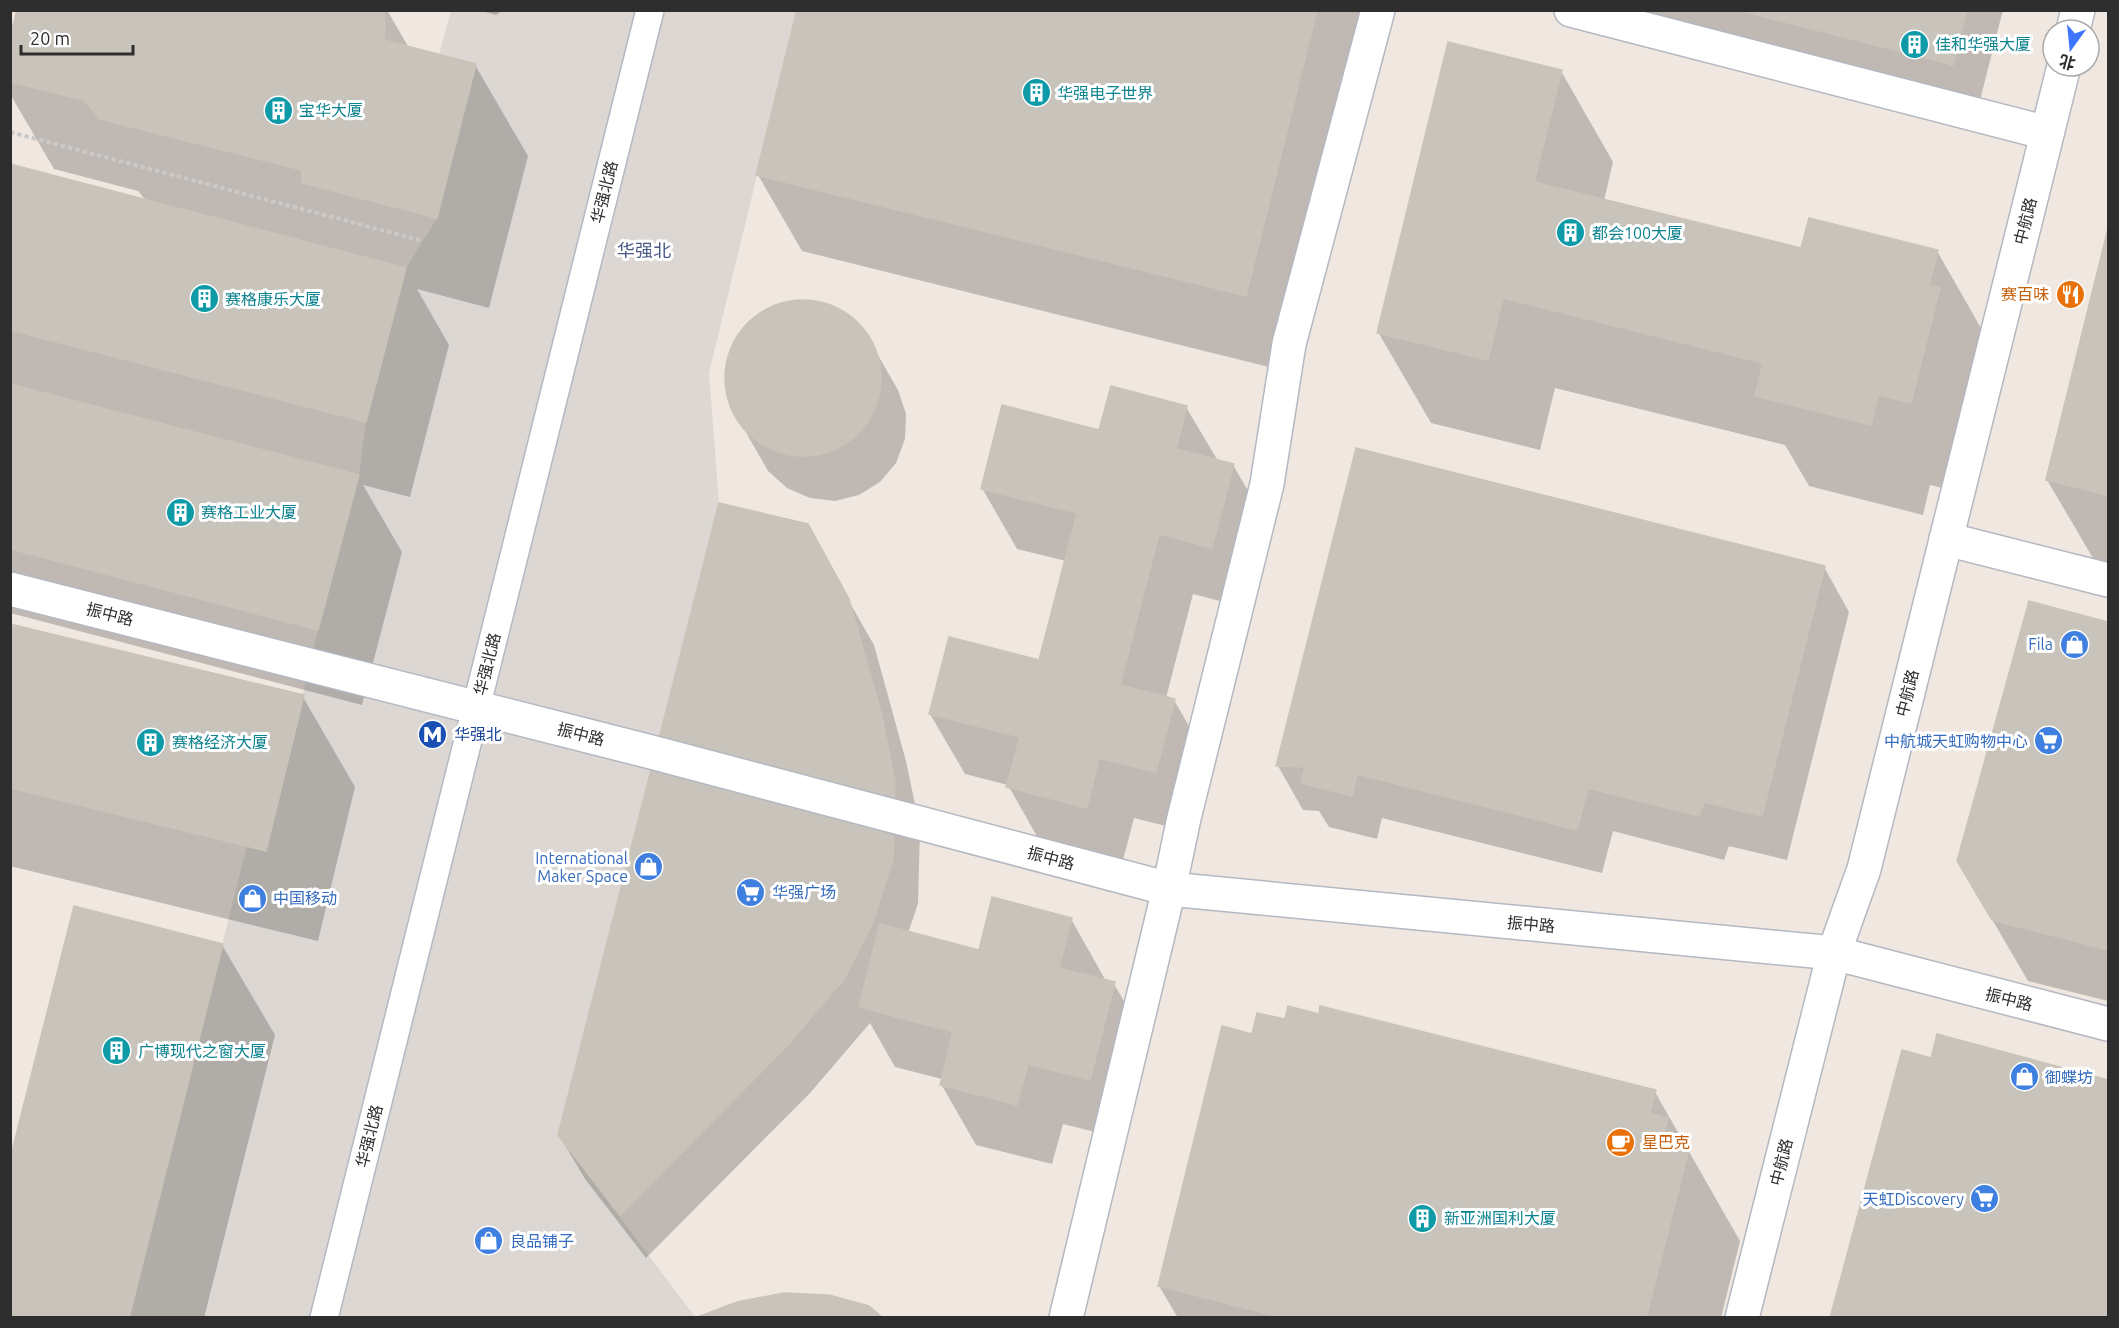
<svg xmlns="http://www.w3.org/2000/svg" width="2119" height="1328" font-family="Ubuntu,'Noto Sans SC',sans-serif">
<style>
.plaza{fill:#dcd7d3}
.shadow{fill:#0003}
.building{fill:#c8c3bb;stroke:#ccc3b8;stroke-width:1.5}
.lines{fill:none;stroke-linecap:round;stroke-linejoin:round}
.pedestrian-casing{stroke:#b3b8c2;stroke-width:30}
.minor-casing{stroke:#b3b8c2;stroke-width:36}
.tertiary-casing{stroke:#b3b8c2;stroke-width:36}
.secondary-casing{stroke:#b3b8c2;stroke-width:36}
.path{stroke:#c9c9c9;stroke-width:4;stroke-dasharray:4.5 3;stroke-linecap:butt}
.pedestrian{stroke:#fff;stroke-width:27}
.minor{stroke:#fff;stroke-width:33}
.tertiary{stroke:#fff;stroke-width:33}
.secondary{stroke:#fff;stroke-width:33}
.labels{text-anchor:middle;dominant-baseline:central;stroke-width:6;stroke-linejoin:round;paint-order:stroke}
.culture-label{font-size:16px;fill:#0d838f;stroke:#fff;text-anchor:start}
.street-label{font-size:16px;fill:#2e2e2e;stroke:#fff}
.food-label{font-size:16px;fill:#c56008;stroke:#fff;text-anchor:end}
.shop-label{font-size:16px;fill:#366cbe;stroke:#fff;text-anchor:end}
.transit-label{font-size:16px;fill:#164399;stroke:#fff;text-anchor:start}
.neighbourhood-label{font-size:18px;fill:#485985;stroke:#fff}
</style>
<rect width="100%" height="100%" fill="#f0e7e0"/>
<polygon class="plaza" points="451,11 797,11 709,373 719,503 558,1135 695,1317 129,1318 247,845 266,850 318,630 359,475 366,422 406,268 437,218 476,64 439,55"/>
<g class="shadow">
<polygon points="19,10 387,10 409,48 475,65 528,156 489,308 417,289 449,345 410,497 363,485 402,552 362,705 10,613 10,166 147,202 138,191 54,169 10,94 10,43"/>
<polygon points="478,10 503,10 496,15"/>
<polygon points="799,10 1378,10 1289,372 802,251 758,175"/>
<polygon points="1590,10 2003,10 1978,108"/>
<polygon points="1561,71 1613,162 1604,201 1802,250 1937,251 1989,342 1963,493 1930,485 1923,515 1809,486 1785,445 1555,388 1540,450 1431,423 1378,332"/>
<polygon points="2108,235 2108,572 2100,570 2047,480"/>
<polygon points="812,302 837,309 858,324 872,345 898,390 906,414 905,439 896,463 880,482 859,495 835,501 810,498 787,488 768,471 730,404 726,378 730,353 743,330 762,313 786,303"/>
<polygon points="1186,407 1218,461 1233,465 1268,525 1247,608 1193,594 1166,698 1174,700 1209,761 1190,832 1134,818 1121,868 1043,847 1008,785 965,774 930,714 1040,662 1066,561 1017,549 982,488 1100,432"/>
<polygon points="1824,567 1849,612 1787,860 1729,846 1724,860 1613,831 1602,873 1382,818 1377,839 1329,827 1319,811 1303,810 1278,766"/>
<polygon points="830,568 874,645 906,761 920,828 918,904 908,933 980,952 1071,919 1106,981 1114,984 1149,1044 1124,1139 1063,1124 1052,1164 976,1145 941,1084 942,1079 895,1067 870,1023 811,1092 646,1258 585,1179 559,1135"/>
<polygon points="2030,603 2108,623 2108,1001 2028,981 1958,861"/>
<polygon points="10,625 303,697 355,787 318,941 10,866"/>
<polygon points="222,945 275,1035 204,1318 10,1318"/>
<polygon points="1286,1021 1655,1092 1740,1241 1721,1318 1178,1318 1159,1286 1253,1036"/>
<polygon points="1938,1036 2108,1082 2108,1318 1831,1318 1932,1060"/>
</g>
<g class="building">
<polygon points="17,10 385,10 384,40 476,64 437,218 302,183 302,170 100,119 84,100 10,82 10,37"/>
<polygon points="797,10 1317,10 1246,296 756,175"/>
<polygon points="1738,10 1967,10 1953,65"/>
<polygon points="1448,42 1562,70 1534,182 1801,248 1809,218 1938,250 1929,286 1940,288 1911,403 1878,395 1871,425 1755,396 1763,363 1503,298 1488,360 1377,333"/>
<polygon points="10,164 406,268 366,422 10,330"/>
<polygon points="2108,229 2108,495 2046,480"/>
<polygon points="2108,229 2108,495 2046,480"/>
<circle cx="803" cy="378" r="78"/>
<polygon points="10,384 359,475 318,630 10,549"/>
<polygon points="1111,386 1187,406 1176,449 1234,464 1212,548 1159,534 1120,685 1175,699 1156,772 1099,758 1087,808 1006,787 1020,737 929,714 949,637 1039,660 1077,513 981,489 1002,405 1099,430"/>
<polygon points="1356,448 1825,566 1762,816 1704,802 1699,816 1588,788 1577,830 1357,774 1352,796 1301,783 1305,767 1276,766"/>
<polygon points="719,503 808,524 849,599 882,716 895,782 893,859 872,925 844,979 786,1047 620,1215 558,1135"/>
<polygon points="2029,601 2108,622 2108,950 1992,920 1957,861"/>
<polygon points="10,624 304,695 266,851 10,788"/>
<polygon points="992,897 1072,918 1059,968 1115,982 1090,1080 1028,1064 1017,1105 940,1085 953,1032 859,1007 880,924 979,950"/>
<polygon points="74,906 223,944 129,1318 10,1318 10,1159"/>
<polygon points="1288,1006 1319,1014 1320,1006 1656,1090 1650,1113 1668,1118 1662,1142 1689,1149 1646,1318 1284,1318 1158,1286 1222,1026 1252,1034 1257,1013 1285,1019"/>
<polygon points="1937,1034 2108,1080 2108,1318 1830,1318 1902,1050 1931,1058"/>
<polygon points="784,1293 829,1295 869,1306 883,1318 695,1318 737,1302"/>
</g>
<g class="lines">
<defs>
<polyline id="pedestrian" points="324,1318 650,10"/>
<g id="minor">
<polyline points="1571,10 2047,133"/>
<polyline points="1946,539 2108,580"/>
<polyline points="1066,1318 1169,889 1184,818 1267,484 1289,344 1378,10"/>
</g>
<polyline id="tertiary" points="10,589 655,753 1169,889 1834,953 2108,1024"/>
<g id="secondary">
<polyline points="2073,30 2078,10"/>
<polyline points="1742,1318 1834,953 1864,869 2064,66"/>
</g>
</defs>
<use href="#pedestrian" class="pedestrian-casing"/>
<use href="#minor" class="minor-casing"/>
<use href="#tertiary" class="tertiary-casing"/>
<use href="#secondary" class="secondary-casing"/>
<polyline class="path" points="10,132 423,241"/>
<use href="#pedestrian" class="pedestrian"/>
<use href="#minor" class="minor"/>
<use href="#tertiary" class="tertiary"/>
<use href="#secondary" class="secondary"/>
</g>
<defs>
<symbol id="building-disc" viewBox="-11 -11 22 22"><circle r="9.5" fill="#0f9aa8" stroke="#fff"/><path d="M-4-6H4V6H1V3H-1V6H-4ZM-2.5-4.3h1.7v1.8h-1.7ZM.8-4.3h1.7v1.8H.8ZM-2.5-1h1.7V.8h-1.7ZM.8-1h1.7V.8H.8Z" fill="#fff"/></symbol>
<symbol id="restaurant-disc" viewBox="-11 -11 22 22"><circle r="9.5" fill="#e8710a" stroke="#fff"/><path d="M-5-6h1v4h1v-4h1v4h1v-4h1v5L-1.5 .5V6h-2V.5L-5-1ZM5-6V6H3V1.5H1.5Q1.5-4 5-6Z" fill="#fff"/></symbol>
<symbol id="shop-disc" viewBox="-11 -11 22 22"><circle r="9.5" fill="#3f7fe0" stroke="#fff"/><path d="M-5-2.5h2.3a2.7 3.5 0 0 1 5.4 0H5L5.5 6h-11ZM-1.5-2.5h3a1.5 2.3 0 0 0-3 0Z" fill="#fff"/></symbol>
<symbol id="metro-disc" viewBox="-11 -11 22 22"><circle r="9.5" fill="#1a4fb4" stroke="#fff"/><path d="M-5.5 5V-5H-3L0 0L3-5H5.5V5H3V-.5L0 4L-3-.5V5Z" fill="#fff"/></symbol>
<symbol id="supermarket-disc" viewBox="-11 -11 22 22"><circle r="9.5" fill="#3f7fe0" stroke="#fff"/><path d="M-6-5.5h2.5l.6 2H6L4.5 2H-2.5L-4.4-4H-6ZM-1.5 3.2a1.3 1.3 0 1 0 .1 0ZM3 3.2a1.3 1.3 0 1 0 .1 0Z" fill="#fff"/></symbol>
<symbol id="cafe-disc" viewBox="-11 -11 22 22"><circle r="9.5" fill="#e8710a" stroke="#fff"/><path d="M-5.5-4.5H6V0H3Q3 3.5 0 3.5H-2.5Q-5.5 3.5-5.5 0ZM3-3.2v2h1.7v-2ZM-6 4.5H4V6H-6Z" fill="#fff"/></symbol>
</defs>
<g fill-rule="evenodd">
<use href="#building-disc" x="1898" y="28" width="33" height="33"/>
<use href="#building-disc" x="1020" y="76" width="33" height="33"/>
<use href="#building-disc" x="262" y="94" width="33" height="33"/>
<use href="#building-disc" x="1554" y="216" width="33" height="33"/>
<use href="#restaurant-disc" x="2054" y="278" width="33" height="33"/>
<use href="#building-disc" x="188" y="282" width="33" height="33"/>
<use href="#building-disc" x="164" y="496" width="33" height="33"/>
<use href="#shop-disc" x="2058" y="628" width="33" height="33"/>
<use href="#metro-disc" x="416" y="718" width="33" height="33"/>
<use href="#supermarket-disc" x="2032" y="724" width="33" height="33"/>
<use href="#building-disc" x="134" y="726" width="33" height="33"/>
<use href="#shop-disc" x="632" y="850" width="33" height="33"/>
<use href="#supermarket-disc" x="734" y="876" width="33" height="33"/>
<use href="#shop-disc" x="236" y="882" width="33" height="33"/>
<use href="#building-disc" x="100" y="1034" width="33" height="33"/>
<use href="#shop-disc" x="2008" y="1060" width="33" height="33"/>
<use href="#cafe-disc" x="1604" y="1126" width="33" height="33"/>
<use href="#supermarket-disc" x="1968" y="1182" width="33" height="33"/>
<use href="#building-disc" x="1406" y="1202" width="33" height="33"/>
<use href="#shop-disc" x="472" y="1224" width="33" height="33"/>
</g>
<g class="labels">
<g class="culture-label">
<text x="1935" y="44">佳和华强大厦</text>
<text x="1057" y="93">华强电子世界</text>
<text x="299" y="110">宝华大厦</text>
<text x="1592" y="233">都会100大厦</text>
<text x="225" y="299">赛格康乐大厦</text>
<text x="201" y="512">赛格工业大厦</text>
<text x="172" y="742">赛格经济大厦</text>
<text x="138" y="1051">广博现代之窗大厦</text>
<text x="1444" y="1218">新亚洲国利大厦</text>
</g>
<g class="street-label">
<text transform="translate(604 192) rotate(-76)">华强北路</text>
<text transform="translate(2025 221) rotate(-76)">中航路</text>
<text transform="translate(110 614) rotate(14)">振中路</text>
<text transform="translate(487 664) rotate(-76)">华强北路</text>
<text transform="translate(1907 693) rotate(-76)">中航路</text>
<text transform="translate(581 734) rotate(14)">振中路</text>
<text transform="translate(1051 858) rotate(15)">振中路</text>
<text transform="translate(1531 924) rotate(5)">振中路</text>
<text transform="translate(2009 999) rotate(14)">振中路</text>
<text transform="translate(369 1136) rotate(-76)">华强北路</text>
<text transform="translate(1781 1162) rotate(-76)">中航路</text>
</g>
<g class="food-label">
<text x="2049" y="294">赛百味</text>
<text x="1642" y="1142" text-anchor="start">星巴克</text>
</g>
<g class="shop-label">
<text x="2053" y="644">Fila</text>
<text x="2028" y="741">中航城天虹购物中心</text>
<text x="628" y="858">International<tspan x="628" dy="18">Maker Space</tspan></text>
<text x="772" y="892" text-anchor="start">华强广场</text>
<text x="273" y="898" text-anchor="start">中国移动</text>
<text x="2045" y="1077" text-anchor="start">御蝶坊</text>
<text x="1964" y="1199">天虹Discovery</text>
<text x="510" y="1241" text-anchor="start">良品铺子</text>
</g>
<g class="transit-label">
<text x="454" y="734">华强北</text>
</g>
<g class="neighbourhood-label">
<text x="644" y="250">华强北</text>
</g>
</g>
<rect width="2119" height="1328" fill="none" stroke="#2e2e2e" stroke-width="24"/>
<g transform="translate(2071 48) rotate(195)"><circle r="28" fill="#ffffff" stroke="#ababab" stroke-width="1.5"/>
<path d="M0-4.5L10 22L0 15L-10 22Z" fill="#3e75ff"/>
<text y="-9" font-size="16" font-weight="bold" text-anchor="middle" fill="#2e2e2e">北</text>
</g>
<path d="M21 45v9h112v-9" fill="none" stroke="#2e2e2e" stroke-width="3"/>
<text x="30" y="45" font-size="18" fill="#2e2e2e" stroke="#ffffff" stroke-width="4.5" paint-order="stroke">20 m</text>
</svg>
